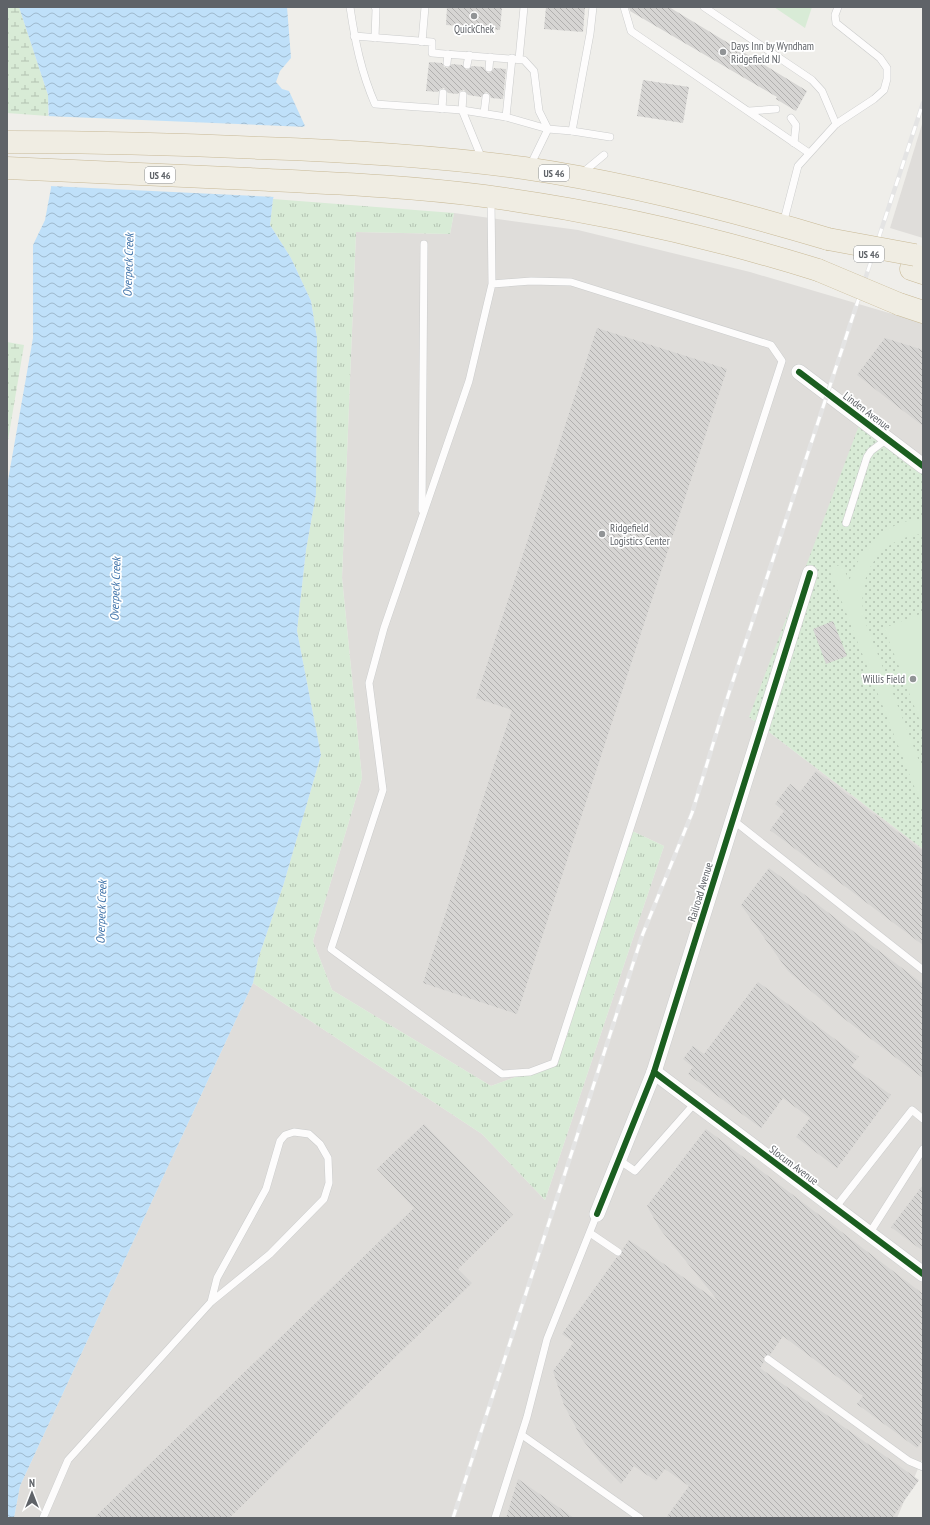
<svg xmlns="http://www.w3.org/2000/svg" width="930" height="1525" font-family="'PT Sans Narrow',sans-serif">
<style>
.industrial{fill:#dfddda}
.grass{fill:url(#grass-tufts)}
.wetland{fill:url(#wetland-marsh)}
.park{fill:url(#park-dots)}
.pitch{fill:#d8ebd6}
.water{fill:url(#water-waves)}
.pier{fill:#efeeea}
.building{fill:url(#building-back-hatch)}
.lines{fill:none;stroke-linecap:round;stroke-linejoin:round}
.lane-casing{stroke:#cbcccc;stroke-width:8}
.street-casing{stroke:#cbcccc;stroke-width:16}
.highway-casing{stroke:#c8b996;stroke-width:23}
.lane{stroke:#fdfcfc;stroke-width:7}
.street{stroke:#fdfcfc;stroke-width:15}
.highway{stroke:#f0ede3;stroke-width:22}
.rail-casing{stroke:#e4e4e4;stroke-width:4.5}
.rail{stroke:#fff;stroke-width:3;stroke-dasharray:9;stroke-linecap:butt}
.highway-bridge-casing{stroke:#c8b996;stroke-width:23;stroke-linecap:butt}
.highway-bridge{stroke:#f0ede3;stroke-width:22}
.cycleway-casing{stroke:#fff;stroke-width:8}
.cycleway{stroke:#1b5e20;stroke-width:6}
.poi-dot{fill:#919496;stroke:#fff;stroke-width:1.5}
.labels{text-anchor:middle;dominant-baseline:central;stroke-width:3.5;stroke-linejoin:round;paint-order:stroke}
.shield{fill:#fff;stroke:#8f9295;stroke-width:1}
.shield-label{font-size:10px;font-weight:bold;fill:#5f6368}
.poi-label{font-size:11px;fill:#5f6368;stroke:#fff;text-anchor:start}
.street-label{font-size:11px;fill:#5f6368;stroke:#fff}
.water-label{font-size:12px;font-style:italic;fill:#4174aa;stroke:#fff}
</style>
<defs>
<pattern id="grass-tufts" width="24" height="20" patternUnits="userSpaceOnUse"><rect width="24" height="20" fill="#d8ebd6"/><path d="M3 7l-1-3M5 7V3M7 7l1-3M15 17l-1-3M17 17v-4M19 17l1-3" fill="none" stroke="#b2c2b1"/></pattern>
<pattern id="wetland-marsh" width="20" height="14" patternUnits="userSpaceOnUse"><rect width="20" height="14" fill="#d8ebd6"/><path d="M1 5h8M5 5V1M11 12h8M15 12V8" fill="none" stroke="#b2c2b1"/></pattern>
<pattern id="park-dots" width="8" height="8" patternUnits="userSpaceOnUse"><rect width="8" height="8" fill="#d8ebd6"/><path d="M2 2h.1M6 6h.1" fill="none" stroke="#b2c2b1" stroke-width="1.8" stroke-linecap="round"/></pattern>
<pattern id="water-waves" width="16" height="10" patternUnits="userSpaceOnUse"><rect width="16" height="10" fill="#bfe0f9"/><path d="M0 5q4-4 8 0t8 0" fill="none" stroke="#9eb9cd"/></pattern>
<pattern id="building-back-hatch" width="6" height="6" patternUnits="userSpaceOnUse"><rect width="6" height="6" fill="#d6d5d3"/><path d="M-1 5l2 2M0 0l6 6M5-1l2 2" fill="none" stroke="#b1b0af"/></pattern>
</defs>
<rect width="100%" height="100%" fill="#efeeea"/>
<g class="industrial">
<polygon points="923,121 923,238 890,228"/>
<polygon points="454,213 578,230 750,272 923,323 923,462 749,717 923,849 923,1457 897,1518 14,1518 20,1486 253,983 482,1134 545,1200 664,846 630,830 554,1063 491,1086 332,990 313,941 362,778 342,578 356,232 450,234"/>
</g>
<polygon class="grass" points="273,199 454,213 450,234 356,232 342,578 362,778 313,941 332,990 491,1086 554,1063 630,830 664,846 545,1200 482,1134 253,983 258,959 284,883 321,755 297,631 306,550 316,494 317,338 311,301 291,258 270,225"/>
<g class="wetland">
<polygon points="7,7 19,7 48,95 48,116 7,113"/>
<polygon points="7,342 24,345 7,446"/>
</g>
<polygon class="park" points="863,415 923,462 923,849 749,717"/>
<g class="pitch">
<polygon points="774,7 812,7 805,28"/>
<path d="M923 519V534C876 537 853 582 866 624L923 771V809L829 569 842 564 849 581C861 548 885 520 923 519Z"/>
<polygon points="923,613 923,729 884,628"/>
</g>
<polygon class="water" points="19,7 287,7 291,58 280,71 276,82 282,89 289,91 305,126 291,133 273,199 270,225 291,258 311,301 317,338 316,494 306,550 297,631 321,755 284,883 258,959 253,983 20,1486 14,1518 7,1518 7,486 33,338 33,245 45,220 51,188 48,95"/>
<polygon class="pier" points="46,116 307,127 293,135 275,197 49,186"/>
<g class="building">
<polygon points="447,7 502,7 500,30 485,28 485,34 459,31 460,26 446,25"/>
<polygon points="546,7 585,7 583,32 544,29"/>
<polygon points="629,7 669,7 807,91 796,111 776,99 777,97 630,11"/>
<polygon points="429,62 442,63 444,67 447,68 452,64 462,65 466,70 472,66 484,67 485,70 488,73 491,72 494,68 506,69 503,99 491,98 489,93 486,92 481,97 468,95 464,90 460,91 458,94 448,93 444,88 440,89 438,92 426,91"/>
<polygon points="643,80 689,87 683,123 637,116"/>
<polygon points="597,328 727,369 517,1014 423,983 512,710 476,698"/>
<polygon points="885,338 923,350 923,426 857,375"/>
<polygon points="833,621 847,656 826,664 813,629"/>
<polygon points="816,771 923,851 923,945 770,830 784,811 775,804 790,784 800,792"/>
<polygon points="769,868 923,984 923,1078 838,1014 788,971 741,905"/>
<polygon points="758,982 859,1057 851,1066 891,1095 837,1168 796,1137 810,1118 783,1098 761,1128 688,1074 693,1067 683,1059 693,1046 704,1054"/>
<polygon points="424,1124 513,1215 458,1269 472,1283 229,1518 94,1518 414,1208 377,1169"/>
<polygon points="706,1129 923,1294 923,1440 917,1448 857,1404 863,1396 783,1336 770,1355 764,1356 764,1362 760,1368 919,1480 892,1518 666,1518 689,1486 665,1469 656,1481 634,1466 621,1484 600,1462 582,1439 564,1405 553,1371 574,1342 562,1334 617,1257 622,1255 622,1250 629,1240 719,1302 660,1229 647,1206"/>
<polygon points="923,1185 923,1251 891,1227"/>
<polygon points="518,1479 574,1518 506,1518"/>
</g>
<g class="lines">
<defs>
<g id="lane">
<path d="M350 7C355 41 361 72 375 104L462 110 506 117 548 129 572 131 610 137"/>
<polyline points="375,7 376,9 375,38"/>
<polyline points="624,7 631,31 809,153"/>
<polyline points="704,7 812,80 822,91 836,124"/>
<polyline points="354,36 432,42 432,53 524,60 534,71 539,111 548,129"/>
<polyline points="422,42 425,7"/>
<polyline points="519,59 524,7"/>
<polyline points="447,63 448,54"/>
<polyline points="467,65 469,55"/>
<polyline points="489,68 490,57"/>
<polyline points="463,95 462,110 482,159"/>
<polyline points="442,109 443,93"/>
<polyline points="749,111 776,109"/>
<polyline points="484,113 486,97"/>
<polyline points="506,117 512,58"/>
<polyline points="791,118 796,125 794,143"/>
<polyline points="572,131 590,34 593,7"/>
<polyline points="530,166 548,129"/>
<polyline points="581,174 604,155"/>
<polyline points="491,200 492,284 469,381 384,628 369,683 383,790 331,949 502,1074 530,1072 554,1063 782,361 771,345 571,282 531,281 492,284"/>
<polyline points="783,224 798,166 836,124 874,99 884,90 887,79 887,68 880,58 836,23 835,15 838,7"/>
<polyline points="422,510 424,244"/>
<polyline points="846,523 867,457 871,451 887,439"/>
<polyline points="733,820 923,970"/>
<polyline points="619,1160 635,1171 695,1103"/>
<polyline points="835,1208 912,1110 923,1119"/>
<polyline points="590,1233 618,1252"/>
<polyline points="869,1234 923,1149"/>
<polyline points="768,1359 909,1461 923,1467"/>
<polyline points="522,1435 640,1518"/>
<polyline points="43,1518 68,1460 211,1302 270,1254 324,1199 329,1183 328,1158 320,1144 309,1134 294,1132 285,1135 280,1141 266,1189 217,1278 211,1302"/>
<polyline points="495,1518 527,1417 547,1339 597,1214"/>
</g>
<g id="street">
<polyline points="799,372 923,466"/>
<polyline points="654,1072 923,1274"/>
<polyline points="597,1214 654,1072 810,573"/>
</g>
<g id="highway">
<path d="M7 142C92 142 177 144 261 148 349 151 436 156 524 168 627 183 728 209 828 239"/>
<path d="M7 168C88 172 169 176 250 179 328 183 407 186 484 196 598 211 709 236 818 270"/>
<polyline points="911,269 923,273"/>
<polyline points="899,304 923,312"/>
</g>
</defs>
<use href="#lane" class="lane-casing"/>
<use href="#street" class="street-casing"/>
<use href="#highway" class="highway-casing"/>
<use href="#lane" class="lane"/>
<use href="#street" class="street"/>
<use href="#highway" class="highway"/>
<defs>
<polyline id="rail" points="453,1518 642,936 692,813 724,708 923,103"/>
</defs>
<use href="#rail" class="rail-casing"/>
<use href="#rail" class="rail"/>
<defs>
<g id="highway-bridge">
<polyline points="828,239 915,255"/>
<polyline points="818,270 899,304"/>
</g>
</defs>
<use href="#highway-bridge" class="highway-bridge-casing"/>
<use href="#highway-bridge" class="highway-bridge"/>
<defs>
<g id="cycleway">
<polyline points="799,372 923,466"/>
<polyline points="654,1072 923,1274"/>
<polyline points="597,1214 654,1072 810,573"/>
</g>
</defs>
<use href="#cycleway" class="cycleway-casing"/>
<use href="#cycleway" class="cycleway"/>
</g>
<g class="poi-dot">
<circle cx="474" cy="16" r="4"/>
<circle cx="723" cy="52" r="4"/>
<circle cx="602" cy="534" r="4"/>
<circle cx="913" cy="679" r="4"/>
</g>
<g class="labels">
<g class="shield">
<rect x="539" y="165" width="30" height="16" rx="3"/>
<rect x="145" y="167" width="30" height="16" rx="3"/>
<rect x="854" y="246" width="30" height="16" rx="3"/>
</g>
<g class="shield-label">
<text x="554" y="173">US 46</text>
<text x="160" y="175">US 46</text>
<text x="869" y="254">US 46</text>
</g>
<g class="poi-label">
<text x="474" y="29" text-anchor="middle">QuickChek</text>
<text x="731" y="46">Days Inn by Wyndham<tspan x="731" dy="13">Ridgefield NJ</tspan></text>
<text x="610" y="528">Ridgefield<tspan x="610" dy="13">Logistics Center</tspan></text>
<text x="905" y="679" text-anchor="end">Willis Field</text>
</g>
<g class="street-label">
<text transform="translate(867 411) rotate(37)">Linden Avenue</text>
<text transform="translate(700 892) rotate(-73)">Railroad Avenue</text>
<text transform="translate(794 1165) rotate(37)">Slocum Avenue</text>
</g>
<g class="water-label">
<text transform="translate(128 265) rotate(-88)">Overpeck Creek</text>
<text transform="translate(115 589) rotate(-88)">Overpeck Creek</text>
<text transform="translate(101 912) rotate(-88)">Overpeck Creek</text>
</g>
</g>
<rect width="930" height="1525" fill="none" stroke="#5f6368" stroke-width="16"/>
<g transform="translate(32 1493)" stroke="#ffffff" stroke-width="3" paint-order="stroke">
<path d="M0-3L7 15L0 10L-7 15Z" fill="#5f6368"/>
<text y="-6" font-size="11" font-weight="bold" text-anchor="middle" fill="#5f6368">N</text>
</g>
</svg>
